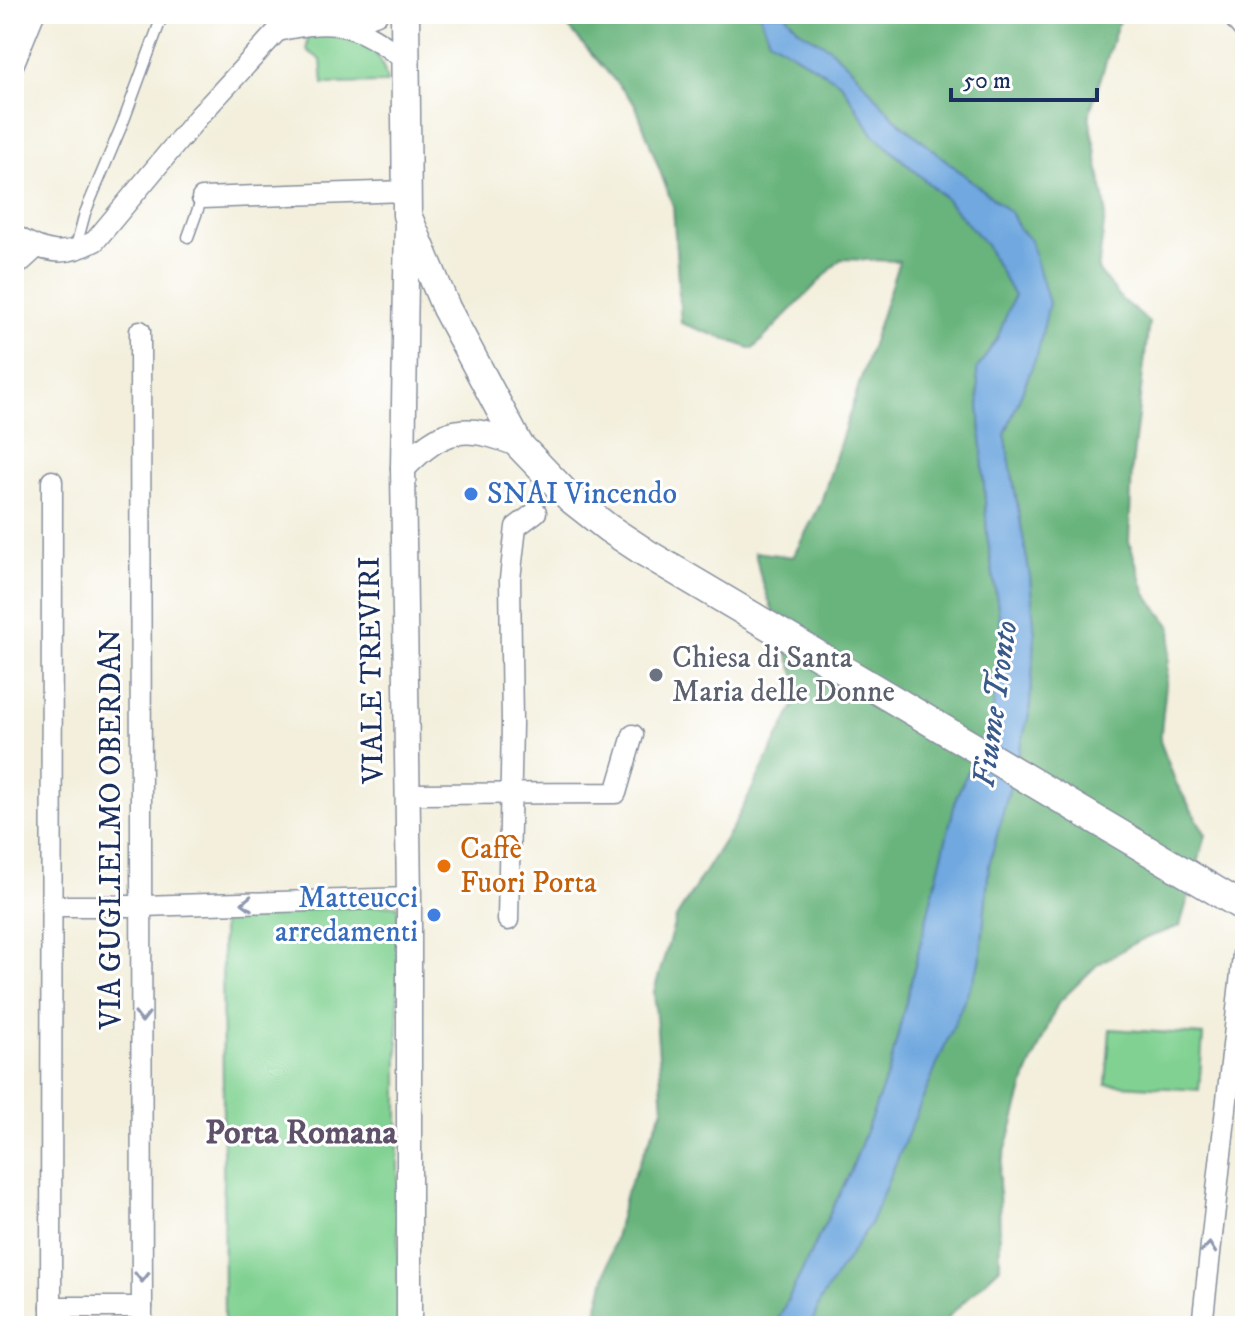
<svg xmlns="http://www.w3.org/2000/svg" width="1259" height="1340" font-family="'IM FELL DW Pica',serif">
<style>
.green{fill:#81d292;stroke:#4e8078;stroke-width:2}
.forest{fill:#68b47c;stroke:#42726d;stroke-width:2}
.water{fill:#70a8df;stroke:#466c9e;stroke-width:2}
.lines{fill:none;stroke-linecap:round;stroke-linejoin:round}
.service-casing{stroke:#878f9d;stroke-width:13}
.minor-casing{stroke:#878f9d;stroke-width:23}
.tertiary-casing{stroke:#878f9d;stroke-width:27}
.secondary-casing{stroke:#878f9d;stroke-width:31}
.service{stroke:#fff;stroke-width:10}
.minor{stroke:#fff;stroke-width:20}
.tertiary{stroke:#fff;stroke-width:24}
.secondary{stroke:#fff;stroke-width:28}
.oneway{stroke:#8d97ae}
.shop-dot{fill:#3f7fe0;stroke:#fff;stroke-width:3}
.worship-dot{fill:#6b7280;stroke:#fff;stroke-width:3}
.food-dot{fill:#e8710a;stroke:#fff;stroke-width:3}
.labels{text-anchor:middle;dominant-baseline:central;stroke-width:6;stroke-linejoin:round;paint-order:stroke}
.shop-label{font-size:30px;fill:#366cbe;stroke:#fff;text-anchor:start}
.worship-label{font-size:30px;fill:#5b616d;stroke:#fff;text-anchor:start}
.street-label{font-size:30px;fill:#1b2f5e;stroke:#fff}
.food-label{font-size:30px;fill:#c56008;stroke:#fff;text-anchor:start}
.water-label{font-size:32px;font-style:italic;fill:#39598b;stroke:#fff}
.quarter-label{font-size:34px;font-weight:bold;fill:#5f516a;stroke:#fff}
</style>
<rect width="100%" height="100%" fill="#fff"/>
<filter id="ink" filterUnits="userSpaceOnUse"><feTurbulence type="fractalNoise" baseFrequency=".0125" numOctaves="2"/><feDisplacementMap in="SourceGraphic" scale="16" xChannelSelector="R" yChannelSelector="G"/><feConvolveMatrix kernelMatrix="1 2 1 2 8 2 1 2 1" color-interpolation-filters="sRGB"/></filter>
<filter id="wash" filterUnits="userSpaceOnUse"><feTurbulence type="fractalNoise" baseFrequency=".006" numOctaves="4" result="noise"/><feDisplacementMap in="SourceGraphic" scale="32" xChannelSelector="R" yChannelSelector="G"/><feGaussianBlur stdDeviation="1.8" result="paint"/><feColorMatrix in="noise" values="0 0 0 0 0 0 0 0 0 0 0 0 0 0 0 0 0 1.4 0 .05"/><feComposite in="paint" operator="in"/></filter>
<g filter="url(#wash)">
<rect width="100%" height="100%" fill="#f3efdc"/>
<g class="green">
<path d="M328 33C362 38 382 47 387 83L323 84 321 60 307 50 308 35Z"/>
<polygon points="398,905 398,1326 224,1326 222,913"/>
<polygon points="1110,1029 1203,1035 1199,1090 1106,1084"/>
</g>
<g class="forest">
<polygon points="557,14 760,14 769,39 841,83 873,134 946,199 986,245 1014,296 997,339 977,369 987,534 1001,628 992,720 957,795 889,1071 850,1173 775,1326 593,1326 626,1193 663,1109 654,991 676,918 735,823 801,692 760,575 755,552 793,557 820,505 899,261 841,259 753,349 681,323 673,206 635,104"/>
<polygon points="785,14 1121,14 1089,115 1106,209 1098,270 1122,300 1149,322 1132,466 1129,541 1146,594 1172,628 1160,741 1176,783 1206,835 1180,926 1138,941 1097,965 1058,1003 1027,1075 999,1173 1000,1267 949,1316 946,1326 811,1326 820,1301 980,963 989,865 1029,714 1035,637 1030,577 1005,434 1038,352 1030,241 1019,229 1012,214 894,118 851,68 828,47 799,30"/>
</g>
<polygon class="water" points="760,14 785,14 799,30 828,47 851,68 894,118 1012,214 1019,229 1030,240 1049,303 1038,352 1005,434 1030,577 1035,637 1029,714 989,865 980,963 870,1224 820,1301 811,1326 775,1326 850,1173 889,1071 957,795 992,720 1001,628 987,534 977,369 997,339 1014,296 986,245 946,199 873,134 841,83 769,39"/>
</g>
<g filter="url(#ink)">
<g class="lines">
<defs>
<g id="service">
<polyline points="188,237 202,198"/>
<polyline points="75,250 85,213 124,120 163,14"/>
</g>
<g id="minor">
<polyline points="1231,14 1245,31"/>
<polyline points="347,25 377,14"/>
<path d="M278 31C337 17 357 24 405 60"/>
<polyline points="14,63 34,14"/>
<polyline points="202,198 406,191"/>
<path d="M14 235C44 253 64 258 95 241L199 116 293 14"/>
<polyline points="14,268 37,247"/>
<polyline points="140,331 142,1326"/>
<polyline points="408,794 616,793 633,735"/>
<polyline points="52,906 142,906 409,898"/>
<polyline points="508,920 512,724 510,579 516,527 536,512"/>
<polyline points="51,1307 142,1307"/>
<polyline points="51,1326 52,481"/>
<polyline points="1202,1326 1245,937"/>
</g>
<g id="tertiary">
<polyline points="407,217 403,468 409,898 409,1326"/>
<path d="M403 468C444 426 466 423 519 445"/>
</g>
<polyline id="secondary" points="405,14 407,215 446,308 519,445 571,499 608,528 646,553 1245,908"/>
</defs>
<use href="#service" class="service-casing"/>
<use href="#minor" class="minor-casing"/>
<use href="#tertiary" class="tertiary-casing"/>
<use href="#secondary" class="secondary-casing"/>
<use href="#service" class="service"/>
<use href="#minor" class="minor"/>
<use href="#tertiary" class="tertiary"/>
<use href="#secondary" class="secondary"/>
</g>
<defs><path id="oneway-chevron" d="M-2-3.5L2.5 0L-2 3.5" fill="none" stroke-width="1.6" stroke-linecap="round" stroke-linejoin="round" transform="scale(2)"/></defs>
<g class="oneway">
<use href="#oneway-chevron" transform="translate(247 903) rotate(178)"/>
<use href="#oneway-chevron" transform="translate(142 1017) rotate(90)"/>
<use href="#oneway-chevron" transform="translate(1209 1248) rotate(-84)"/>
<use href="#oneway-chevron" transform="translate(142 1277) rotate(90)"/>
</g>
</g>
<g class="shop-dot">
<circle cx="471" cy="494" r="8"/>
<circle cx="434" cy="915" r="8"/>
</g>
<circle class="worship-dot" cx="656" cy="675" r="8"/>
<circle class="food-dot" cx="444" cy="866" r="8"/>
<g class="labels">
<g class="shop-label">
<text x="487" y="494">SNAI Vincendo</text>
<text x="418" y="898" text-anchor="end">Matteucci<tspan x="418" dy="34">arredamenti</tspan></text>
</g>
<g class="worship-label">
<text x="672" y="658">Chiesa di Santa<tspan x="672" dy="34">Maria delle Donne</tspan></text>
</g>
<g class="street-label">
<text transform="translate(372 670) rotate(-91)">VIALE TREVIRI</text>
<text transform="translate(111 829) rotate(-90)">VIA GUGLIELMO OBERDAN</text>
</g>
<g class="food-label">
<text x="460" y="849">Caffè<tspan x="460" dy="34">Fuori Porta</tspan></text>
</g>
<g class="water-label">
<text transform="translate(996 704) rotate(-82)">Fiume Tronto</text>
</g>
<g class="quarter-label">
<text x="301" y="1133">Porta Romana</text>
</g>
</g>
<rect width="1259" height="1340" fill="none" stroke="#fff" stroke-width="48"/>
<path d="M951 88v12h146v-12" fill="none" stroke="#1b2f5e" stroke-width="4"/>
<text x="963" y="88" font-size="24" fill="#1b2f5e" stroke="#ffffff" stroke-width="6" paint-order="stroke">50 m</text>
</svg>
